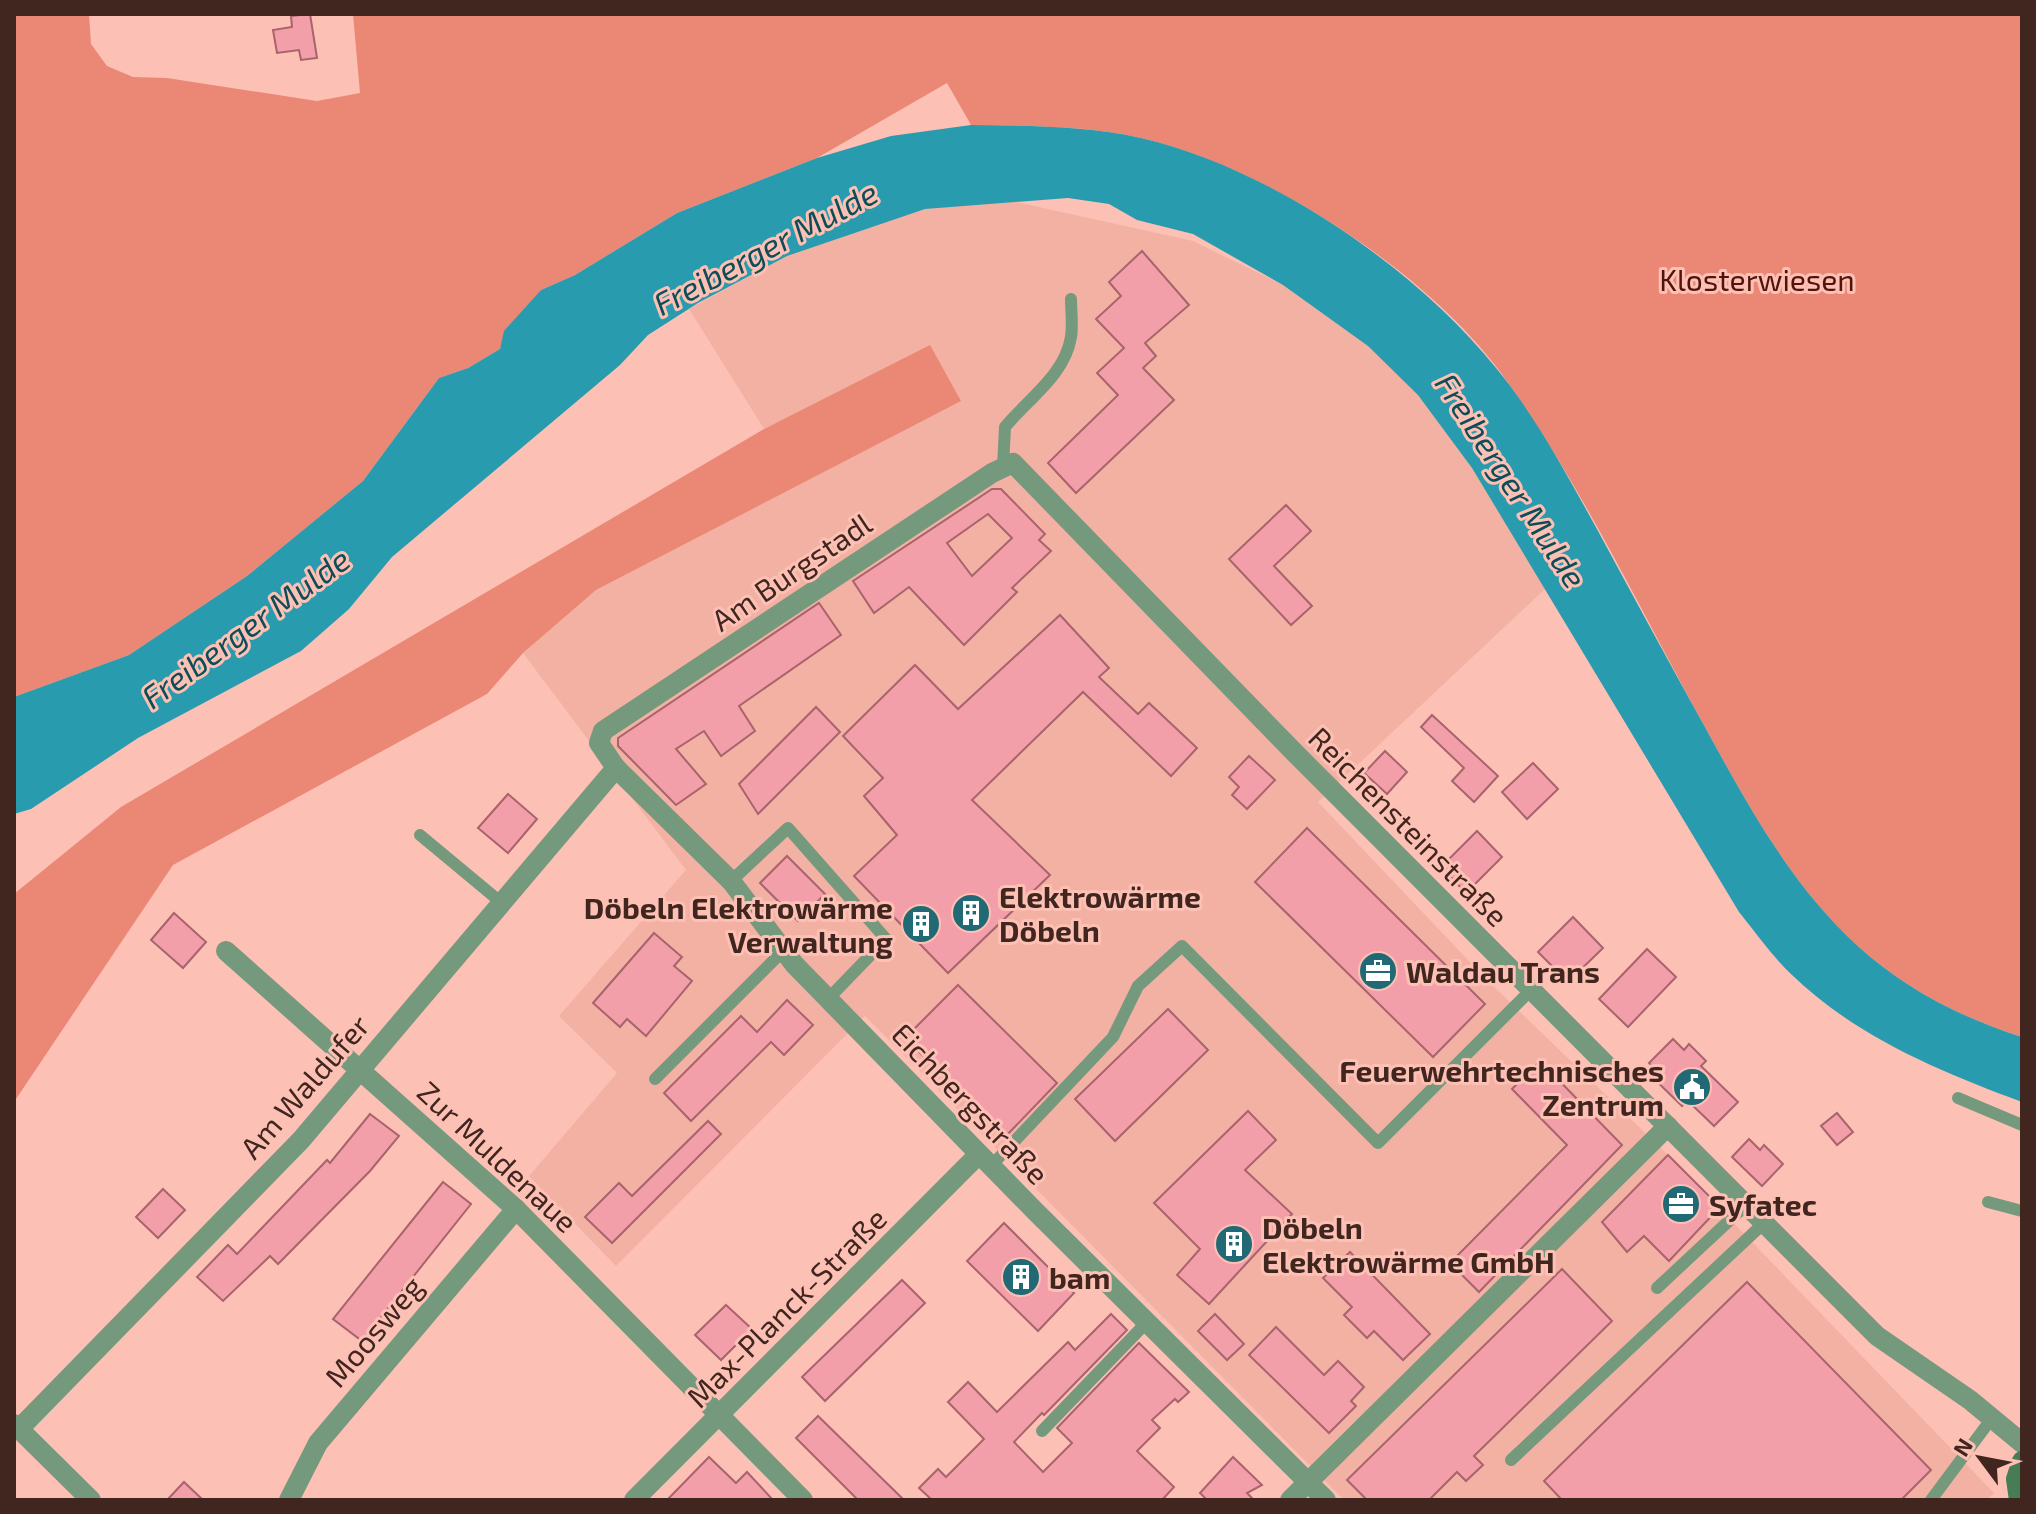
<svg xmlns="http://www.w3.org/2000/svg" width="2036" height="1514" font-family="'Exo 2',sans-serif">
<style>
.built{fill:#f2b1a3}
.green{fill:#eb8875}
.water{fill:#289bae}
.building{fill:#f39faa;stroke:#a8636c;stroke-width:2;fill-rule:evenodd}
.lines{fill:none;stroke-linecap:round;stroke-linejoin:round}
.lane{stroke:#75997d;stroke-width:12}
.street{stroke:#75997d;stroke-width:20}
.secondary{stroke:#467d55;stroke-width:20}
.labels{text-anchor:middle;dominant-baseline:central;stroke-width:6;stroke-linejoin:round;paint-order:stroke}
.park-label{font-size:30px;fill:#51130a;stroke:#fdc0b4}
.street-label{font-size:30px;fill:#41251f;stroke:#fdc0b4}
.poi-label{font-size:30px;font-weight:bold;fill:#41251f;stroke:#fdc0b4;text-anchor:start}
.water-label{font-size:32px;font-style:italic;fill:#0d4d58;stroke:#fdc0b4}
</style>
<rect width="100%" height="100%" fill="#fdc0b4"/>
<polygon class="built" points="1007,200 1193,241 1283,285 1368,346 1418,394 1472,468 1545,589 1318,802 1486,979 1668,1155 1994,1493 1987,1500 1344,1500 865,1016 616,1266 529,1176 617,1073 559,1016 686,870 523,653 596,590 960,401 930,346 764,429 689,309 787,256 850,232 925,209"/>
<g class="green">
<path d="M14 14H89L91 44 107 66 133 77 167 78 317 101 360 93 353 14H2022V1037C1846 981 1784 872 1701 720 1637 603 1579 481 1501 373 1426 271 1264 166 1141 138 1085 125 1028 126 971 125L947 83 817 158 677 213 575 275 541 290 505 331 500 349 468 368 439 378 363 481 247 576 129 655 14 697Z"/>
<polygon points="930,345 961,401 596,590 523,653 487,694 173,865 14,1102 14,894 121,807 764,429"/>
</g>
<path class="water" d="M971 125C1027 126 1085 125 1141 138 1268 167 1415 267 1496 368 1537 418 1567 475 1598 531 1632 594 1666 657 1701 720 1784 872 1846 981 2022 1037V1102C1939 1071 1856 1037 1791 974 1772 956 1756 933 1739 912L1472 468 1418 395 1368 346 1283 285 1193 234 1137 220 1109 204 1068 198 925 209 787 256 698 303 648 335 620 365 392 557 349 609 301 651 138 738 31 809 14 814V697L129 655 247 576 363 481 439 378 468 368 500 349 504 331 541 290 575 275 677 213 817 158 891 136Z"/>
<g class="building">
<polygon points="310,14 317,58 301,60 299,50 277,53 273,30 292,27 291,16"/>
<polygon points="1142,251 1189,305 1145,343 1156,356 1143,368 1174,400 1076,493 1048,463 1118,395 1097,373 1124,348 1096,319 1121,296 1109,282"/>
<path d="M992 489H1001L1045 534 1039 540 1051 551 1012 588 1017 592 964 645 909 587 874 613 853 581ZM988 514 1012 538 972 576 947 543Z"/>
<polygon points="1286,505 1311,531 1274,566 1312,606 1291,625 1229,559"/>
<polygon points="819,603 841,635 739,706 755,731 721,756 704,731 676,749 706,784 676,805 618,746 618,738"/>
<polygon points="1060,615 1109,668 1099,677 1138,714 1149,703 1197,748 1171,776 1083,692 972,800 1050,875 948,973 854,876 897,835 864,796 883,778 843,736 915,665 958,709"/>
<polygon points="816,707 840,732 758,814 739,784"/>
<polygon points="1432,715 1498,776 1474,802 1452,781 1464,768 1421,727"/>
<polygon points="1385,751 1407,772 1387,794 1364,773"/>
<polygon points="1249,756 1275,780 1247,809 1232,795 1239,787 1229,777"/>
<polygon points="1533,763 1558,789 1527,819 1502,792"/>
<polygon points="508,794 537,819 508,853 478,828"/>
<polygon points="1307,828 1485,1004 1433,1057 1255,882"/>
<polygon points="1477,831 1502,857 1466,893 1441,867"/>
<polygon points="787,856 825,894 798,921 760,883"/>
<polygon points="174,913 206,942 183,968 151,940"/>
<polygon points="1573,917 1603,948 1568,982 1538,952"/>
<polygon points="654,933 682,957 674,966 692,981 646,1036 627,1019 620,1027 593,1003"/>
<polygon points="1647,949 1676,977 1628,1027 1599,999"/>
<polygon points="958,985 1057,1083 1005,1137 905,1038"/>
<polygon points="787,1000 813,1025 784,1055 771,1042 691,1121 664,1093 741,1016 757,1032"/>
<polygon points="1168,1009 1208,1050 1115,1141 1075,1099"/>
<polygon points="1673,1039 1684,1050 1689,1044 1706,1061 1701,1066 1738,1102 1714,1126 1687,1100 1682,1106 1649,1074 1654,1068 1649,1063"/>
<polygon points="1540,1061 1622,1145 1479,1292 1450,1263 1567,1145 1512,1089"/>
<polygon points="1248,1111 1276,1140 1245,1170 1292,1214 1209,1304 1177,1275 1200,1249 1154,1203"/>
<polygon points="1837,1113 1853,1132 1837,1145 1821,1126"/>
<polygon points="370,1114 399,1136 370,1171 278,1264 270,1256 223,1301 197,1277 228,1245 237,1254 327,1160 330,1163"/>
<polygon points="708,1121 721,1134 612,1243 585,1217 619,1183 632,1196"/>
<polygon points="1749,1139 1760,1150 1764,1145 1783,1164 1762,1186 1732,1157"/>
<polygon points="1668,1155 1720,1207 1669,1261 1644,1236 1627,1252 1602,1222"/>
<polygon points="443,1182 471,1204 362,1341 333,1319"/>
<polygon points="163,1189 185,1210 158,1238 136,1217"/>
<polygon points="1004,1223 1074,1293 1038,1331 967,1261"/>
<polygon points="1350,1252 1430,1334 1403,1360 1374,1331 1367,1338 1344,1315 1352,1307 1323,1278"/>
<polygon points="1562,1269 1612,1321 1474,1456 1483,1465 1466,1481 1457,1472 1429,1500 1367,1500 1347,1480"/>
<polygon points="902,1280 925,1303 825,1401 802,1377"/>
<polygon points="1747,1282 1931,1470 1901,1500 1562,1500 1544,1481"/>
<polygon points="726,1305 752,1329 721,1360 695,1335"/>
<polygon points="1111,1314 1127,1330 1044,1415 1042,1413 1014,1442 1043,1472 1072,1443 1057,1428 1139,1343 1189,1392 1178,1402 1175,1399 1152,1420 1160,1428 1137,1451 1174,1487 1162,1500 932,1500 919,1488 938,1469 946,1477 984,1439 948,1402 968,1382 997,1412 1068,1342 1075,1350"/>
<polygon points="1215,1314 1244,1344 1227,1360 1198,1331"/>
<polygon points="1276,1327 1324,1375 1338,1361 1364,1387 1351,1401 1356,1406 1329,1433 1249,1355"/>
<polygon points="818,1416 904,1500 858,1500 796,1438"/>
<polygon points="709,1457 736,1483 747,1472 773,1500 667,1500"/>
<polygon points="1233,1457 1262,1485 1247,1493 1254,1500 1207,1500 1200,1493"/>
<polygon points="184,1482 203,1500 167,1500"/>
</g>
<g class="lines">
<g class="lane">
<path d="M1003 468 1005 427C1028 399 1065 375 1071 337 1073 325 1071 311 1071 299"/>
<polyline points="420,835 503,904"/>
<polyline points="731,881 788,828 886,939 828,999"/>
<polyline points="655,1079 783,951"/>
<polyline points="1958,1098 2022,1125"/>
<polyline points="991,1166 1113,1037 1138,986 1182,946 1378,1143 1531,990"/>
<polyline points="1988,1202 2022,1211"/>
<polyline points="1657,1288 1746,1205"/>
<polyline points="1042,1431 1147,1322"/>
<polyline points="1511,1460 1764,1223"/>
<polyline points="1931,1500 1992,1418"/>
</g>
<g class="street">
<polyline points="226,951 516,1209 803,1500"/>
<polyline points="14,1424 91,1500"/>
<polyline points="19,1429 301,1140 616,768"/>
<polyline points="289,1500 318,1443 516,1209"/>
<polyline points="634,1500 979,1154"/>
<polyline points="1290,1500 1668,1126"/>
<polyline points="1326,1500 1035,1211 794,964 731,881 616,768 599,743 603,731 992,473 1013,463 1295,753 1877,1336 1970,1400 2022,1443"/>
</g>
<polyline class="secondary" points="2019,1500 2016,1479 2022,1461"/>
</g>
<defs>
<symbol id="building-disc" viewBox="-11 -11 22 22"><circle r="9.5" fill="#206975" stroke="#fdc0b4"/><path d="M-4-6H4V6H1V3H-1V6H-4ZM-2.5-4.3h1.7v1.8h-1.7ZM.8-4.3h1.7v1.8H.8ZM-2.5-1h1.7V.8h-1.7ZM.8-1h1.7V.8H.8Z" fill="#fff"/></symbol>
<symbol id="office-disc" viewBox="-11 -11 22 22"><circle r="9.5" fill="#206975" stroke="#fdc0b4"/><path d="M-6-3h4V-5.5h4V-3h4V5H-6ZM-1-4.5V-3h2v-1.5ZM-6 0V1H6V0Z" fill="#fff"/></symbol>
<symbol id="civic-disc" viewBox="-11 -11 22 22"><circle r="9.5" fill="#206975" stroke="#fdc0b4"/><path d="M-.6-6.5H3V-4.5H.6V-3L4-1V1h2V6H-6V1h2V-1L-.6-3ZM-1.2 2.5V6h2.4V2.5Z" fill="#fff"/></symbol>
</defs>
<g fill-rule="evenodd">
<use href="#building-disc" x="949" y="891" width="44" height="44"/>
<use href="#building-disc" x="899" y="902" width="44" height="44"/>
<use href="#office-disc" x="1356" y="949" width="44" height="44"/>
<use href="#civic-disc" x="1670" y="1065" width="44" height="44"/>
<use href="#office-disc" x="1659" y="1182" width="44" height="44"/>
<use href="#building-disc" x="1212" y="1222" width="44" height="44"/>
<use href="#building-disc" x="999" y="1255" width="44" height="44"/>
</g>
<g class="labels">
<g class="park-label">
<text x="1757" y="279">Klosterwiesen</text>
</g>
<g class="street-label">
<text transform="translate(791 571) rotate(-34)">Am Burgstadl</text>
<text transform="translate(1409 826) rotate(45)">Reichensteinstraße</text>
<text transform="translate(304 1086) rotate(-49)">Am Waldufer</text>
<text transform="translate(971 1103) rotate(46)">Eichbergstraße</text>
<text transform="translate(498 1156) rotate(43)">Zur Muldenaue</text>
<text transform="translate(786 1307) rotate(-45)">Max-Planck-Straße</text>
<text transform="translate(373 1331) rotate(-50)">Moosweg</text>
</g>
<g class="poi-label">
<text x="999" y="896">Elektrowärme<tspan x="999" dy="34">Döbeln</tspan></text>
<text x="893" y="907" text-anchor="end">Döbeln Elektrowärme<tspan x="893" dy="34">Verwaltung</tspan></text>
<text x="1406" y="971">Waldau Trans</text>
<text x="1664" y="1070" text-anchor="end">Feuerwehrtechnisches<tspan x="1664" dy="34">Zentrum</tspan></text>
<text x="1709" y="1204">Syfatec</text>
<text x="1262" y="1227">Döbeln<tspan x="1262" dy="34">Elektrowärme GmbH</tspan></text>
<text x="1049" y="1277">bam</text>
</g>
<g class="water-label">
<text transform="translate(765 247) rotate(-28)">Freiberger Mulde</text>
<text transform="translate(1512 480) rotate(57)">Freiberger Mulde</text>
<text transform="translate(245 627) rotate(-36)">Freiberger Mulde</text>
</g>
</g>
<rect width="2036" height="1514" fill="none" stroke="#41251f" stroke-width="32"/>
<g transform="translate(1980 1458) rotate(302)" stroke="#fdc0b4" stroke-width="6" paint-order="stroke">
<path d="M0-6L14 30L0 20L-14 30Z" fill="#41251f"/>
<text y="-12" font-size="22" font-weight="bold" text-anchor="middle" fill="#41251f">N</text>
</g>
</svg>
